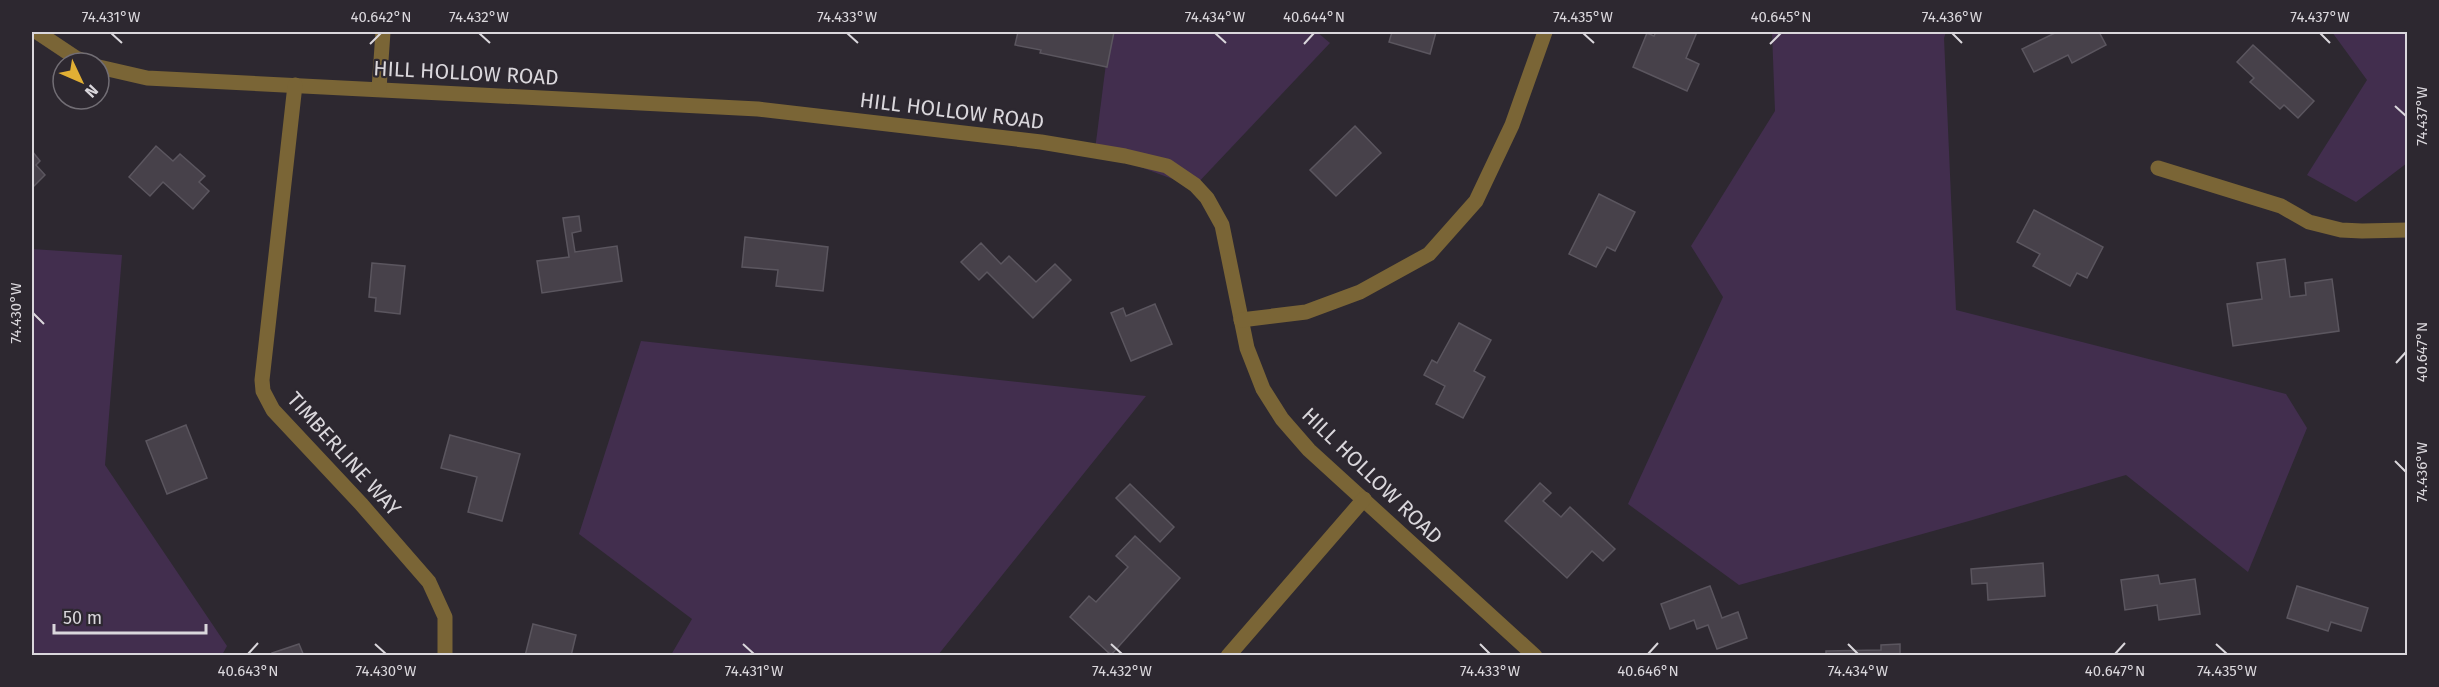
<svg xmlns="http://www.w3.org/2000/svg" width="2439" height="687" font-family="'Fira Sans',sans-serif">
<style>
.green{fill:#422e4e}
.building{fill:#47414a;stroke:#5b565f;stroke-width:1.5}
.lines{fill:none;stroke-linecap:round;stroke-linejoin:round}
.minor{stroke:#7a6536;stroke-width:15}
.ticks{fill:none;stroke:#dad7dc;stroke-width:2}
.labels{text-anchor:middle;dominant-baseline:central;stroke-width:4.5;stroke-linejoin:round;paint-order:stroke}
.street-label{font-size:21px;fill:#dad7dc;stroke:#2d2830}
.neatline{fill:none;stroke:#dad7dc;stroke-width:2}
.ticks-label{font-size:15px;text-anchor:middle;fill:#dad7dc}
</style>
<rect width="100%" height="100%" fill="#2d2830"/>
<g class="green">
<polygon points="1110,32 1317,32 1330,43 1194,187 1095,150"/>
<polygon points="1772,32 1946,32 1944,38 1956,310 2286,394 2307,428 2248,572 2126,475 1969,521 1739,585 1628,504 1723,297 1691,246 1775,111"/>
<polygon points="2332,32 2407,32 2407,163 2356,202 2307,175 2367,80"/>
<polygon points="32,249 122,255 105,465 227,646 222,655 32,655"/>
<polygon points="641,341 1146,396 938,655 671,655 692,619 579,534"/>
</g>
<g class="building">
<polygon points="1018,32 1114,32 1107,67 1040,53 1041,50 1015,45"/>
<polygon points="1392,32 1436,32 1430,54 1389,42"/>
<polygon points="1656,32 1697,32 1686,58 1699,64 1687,91 1633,67 1647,33 1654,36"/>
<polygon points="2057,32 2099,32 2106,45 2072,63 2068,55 2034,72 2022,49"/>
<polygon points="2253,45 2314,101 2298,118 2284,105 2280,109 2250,82 2254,78 2237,62"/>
<polygon points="1355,126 1381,153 1336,196 1310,170"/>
<polygon points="156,146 173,161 180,154 205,176 199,182 209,191 193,209 163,182 150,196 129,177"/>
<polygon points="32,151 40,161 36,165 45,175 32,188"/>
<polygon points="1599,194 1635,212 1615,251 1607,247 1596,267 1569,254"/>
<polygon points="2034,210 2103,247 2087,278 2077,273 2070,286 2033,266 2040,254 2017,242"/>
<polygon points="579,216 581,231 572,233 575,252 617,246 622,281 542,293 537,261 569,257 563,218"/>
<polygon points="745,237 828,247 823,291 776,286 778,270 742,267"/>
<polygon points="981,243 1001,264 1009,256 1036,282 1055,264 1071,280 1033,318 987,272 979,280 961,262"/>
<polygon points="2285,259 2290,297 2306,295 2305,283 2332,279 2339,331 2233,346 2227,304 2262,299 2257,263"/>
<polygon points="372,263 405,266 400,314 375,311 376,298 369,297"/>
<polygon points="1155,304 1172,344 1131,361 1111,313 1123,308 1126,316"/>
<polygon points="1459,323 1491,340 1474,371 1485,377 1463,418 1436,404 1445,386 1424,375 1432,360 1437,363"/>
<polygon points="186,425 207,478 167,494 146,441"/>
<polygon points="450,435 520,454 502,521 468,512 477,477 441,468"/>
<polygon points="1540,483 1551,493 1543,501 1561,517 1570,507 1615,549 1603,561 1592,551 1567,578 1505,521"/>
<polygon points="1130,484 1174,527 1160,542 1116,498"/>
<polygon points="1135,536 1180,578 1111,655 1070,617 1089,596 1096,602 1128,567 1116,556"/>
<polygon points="2043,563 2045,596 1988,600 1987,583 1972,584 1971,569"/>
<polygon points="2158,575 2160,584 2195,579 2200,614 2159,620 2157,605 2125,610 2121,580"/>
<polygon points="1710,586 1722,618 1738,612 1747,638 1717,649 1708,625 1697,629 1694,620 1670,629 1661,604"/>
<polygon points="2297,586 2368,608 2361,631 2331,622 2328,631 2287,618"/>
<polygon points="533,624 576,635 571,656 525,656"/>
<polygon points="299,644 304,656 273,656 272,653"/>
<polygon points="1900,644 1900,656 1826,656 1826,651 1881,650 1881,645"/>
</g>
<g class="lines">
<g class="minor">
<polyline points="37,32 76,58 89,63"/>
<polyline points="99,67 147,78 758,109 1041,142 1125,156 1167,166 1195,185 1207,198 1222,225 1247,348 1263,389 1282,419 1309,450 1535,656"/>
<polyline points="295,85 262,380 263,391 273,410 362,505 429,582 445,617 445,656"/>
<polyline points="379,89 383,32"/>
<polyline points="2158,168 2281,206 2309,222 2341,230 2362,231 2408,230"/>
<polyline points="1241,320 1306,312 1360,292 1429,254 1476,201 1512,125 1545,32"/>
<polyline points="1228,656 1364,499"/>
</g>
</g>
<path class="ticks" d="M111 33 122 43M479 33 490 43M847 33 858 43M1215 33 1226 43M1583 33 1594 43M1952 33 1962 43M2320 33 2330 43M370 44 381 33M1304 44 1314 33M1770 44 1781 33M2395 106 2406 116M33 313 44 324M2396 363 2406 352M2395 461 2406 472M375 644 386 654M743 644 754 654M1111 644 1122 654M1480 644 1490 654M1848 644 1858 654M2216 644 2227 654M248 654 258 643M1648 654 1658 643M2115 654 2125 643"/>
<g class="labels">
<g class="street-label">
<text transform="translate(466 73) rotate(3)">HILL HOLLOW ROAD</text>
<text transform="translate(952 111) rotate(7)">HILL HOLLOW ROAD</text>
<text transform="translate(344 454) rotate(48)">TIMBERLINE WAY</text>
<text transform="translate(1372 476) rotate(44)">HILL HOLLOW ROAD</text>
</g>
</g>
<rect width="2439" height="687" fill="none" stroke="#2d2830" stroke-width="66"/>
<g transform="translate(81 81) rotate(134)"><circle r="28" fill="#2d2830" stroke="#726e75" stroke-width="1.5"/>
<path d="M0-4.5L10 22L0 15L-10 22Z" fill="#e1af34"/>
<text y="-9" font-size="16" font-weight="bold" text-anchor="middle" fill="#dad7dc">N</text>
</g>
<path d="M54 624v9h152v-9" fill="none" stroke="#dad7dc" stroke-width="3"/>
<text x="63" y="624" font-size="18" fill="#dad7dc" stroke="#2d2830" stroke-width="4.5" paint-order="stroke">50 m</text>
<rect x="33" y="33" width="2373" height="621" class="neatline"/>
<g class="ticks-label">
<text x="111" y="22">74.431°W</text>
<text x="381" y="22">40.642°N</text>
<text x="479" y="22">74.432°W</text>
<text x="847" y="22">74.433°W</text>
<text x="1215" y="22">74.434°W</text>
<text x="1314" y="22">40.644°N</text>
<text x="1583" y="22">74.435°W</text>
<text x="1781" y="22">40.645°N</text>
<text x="1952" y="22">74.436°W</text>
<text x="2320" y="22">74.437°W</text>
<text transform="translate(2422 116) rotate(-90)" y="5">74.437°W</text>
<text transform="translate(16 313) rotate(-90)" y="5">74.430°W</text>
<text transform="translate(2422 352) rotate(-90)" y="5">40.647°N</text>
<text transform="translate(2422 472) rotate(-90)" y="5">74.436°W</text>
<text x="248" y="676">40.643°N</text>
<text x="386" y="676">74.430°W</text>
<text x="754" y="676">74.431°W</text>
<text x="1122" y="676">74.432°W</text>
<text x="1490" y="676">74.433°W</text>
<text x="1648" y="676">40.646°N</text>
<text x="1858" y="676">74.434°W</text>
<text x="2115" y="676">40.647°N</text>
<text x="2227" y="676">74.435°W</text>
</g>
</svg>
